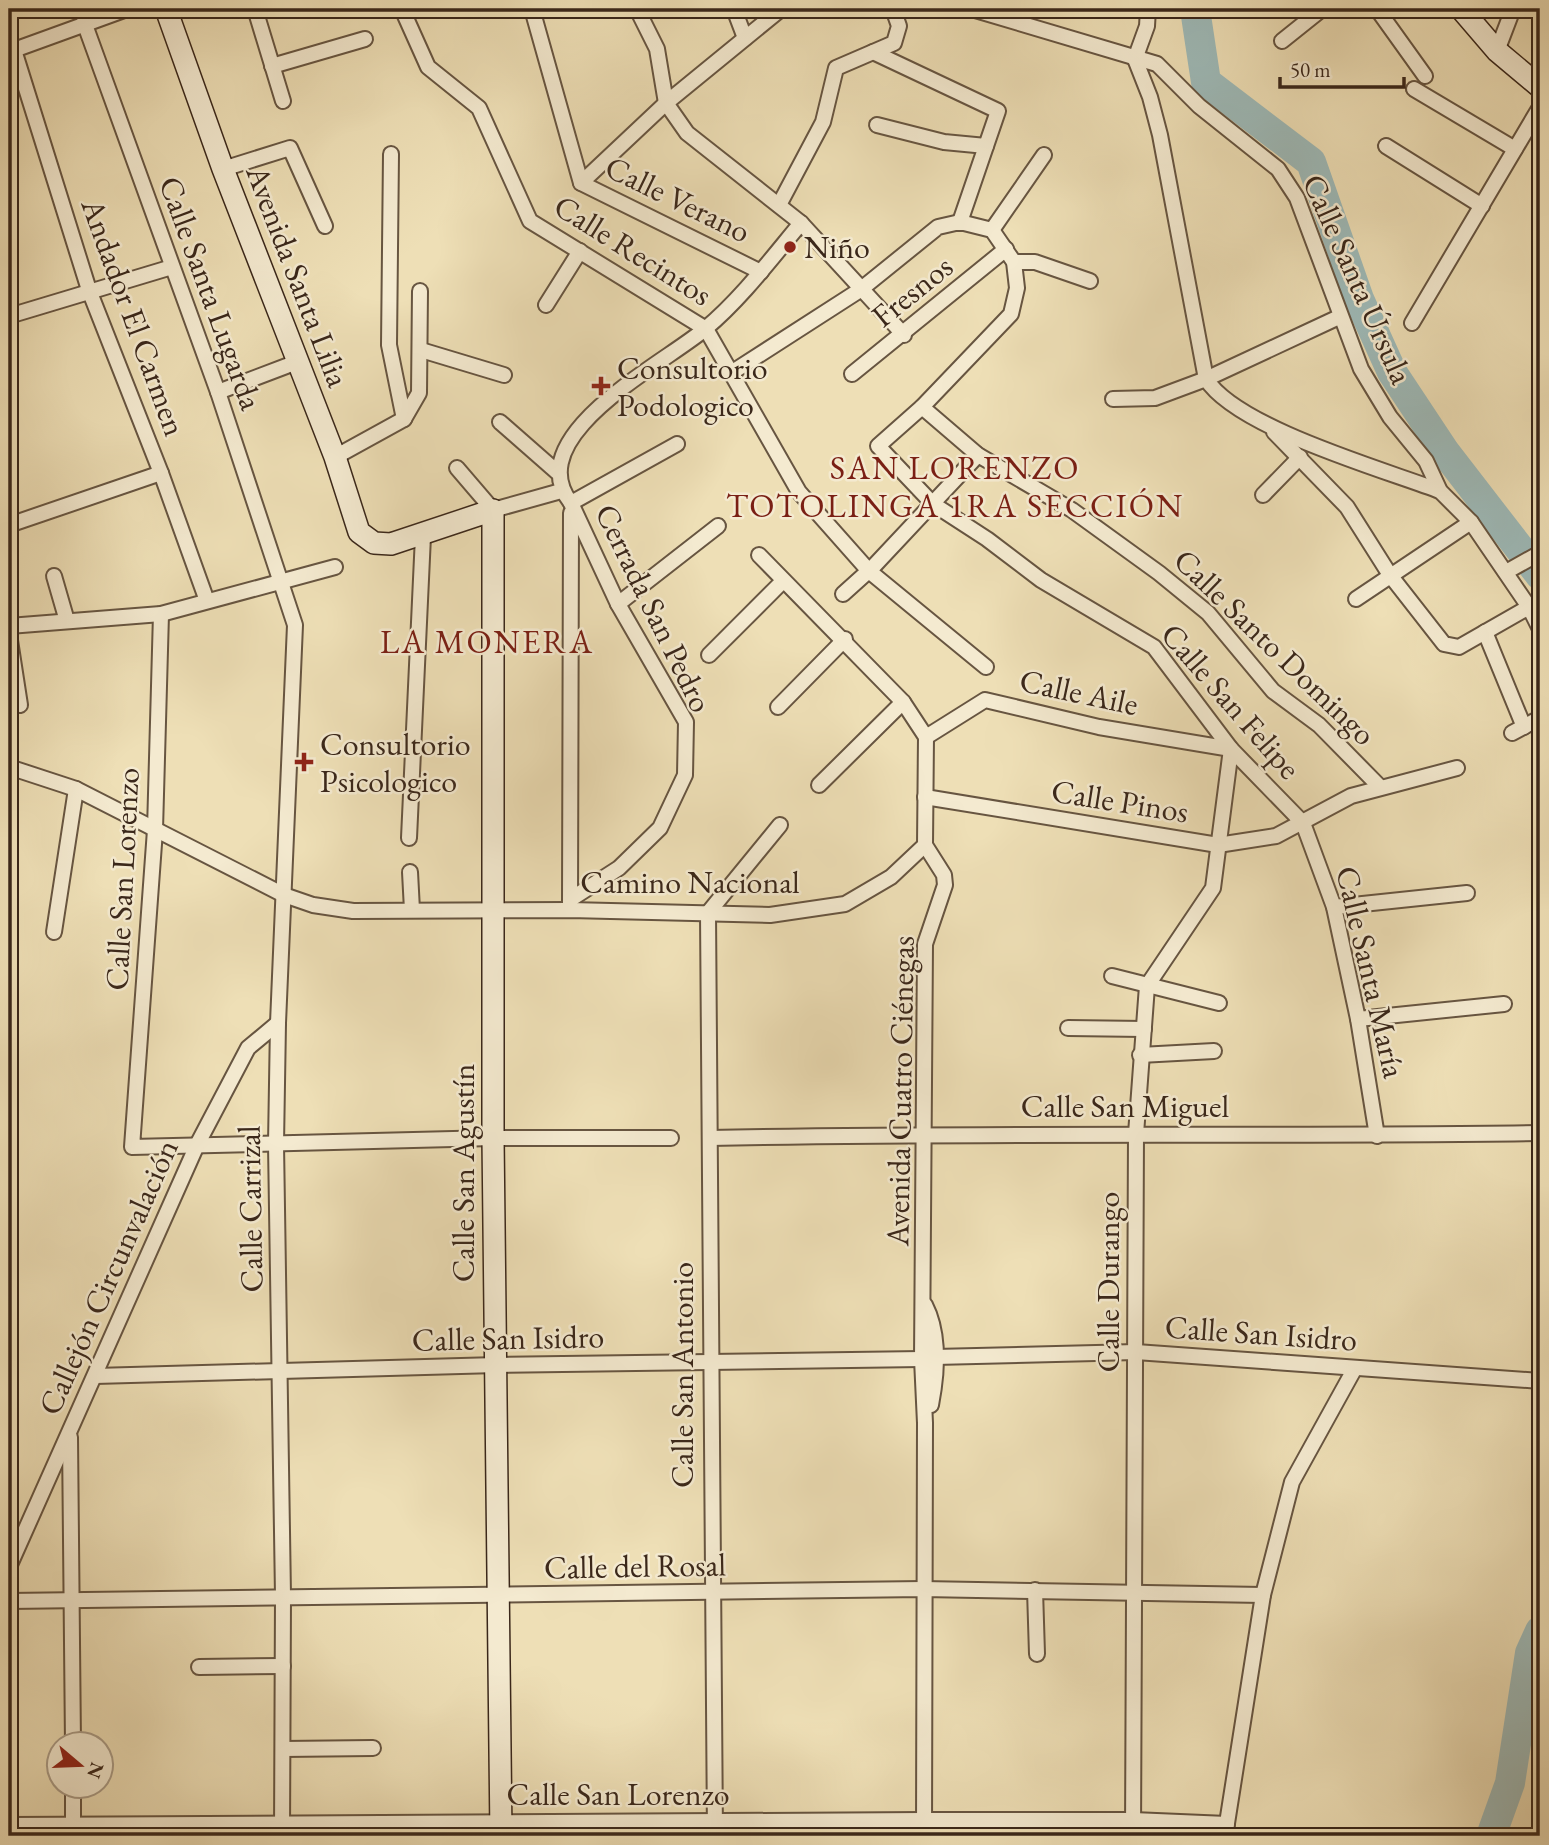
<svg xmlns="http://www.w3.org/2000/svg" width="1549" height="1845" font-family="'EB Garamond',serif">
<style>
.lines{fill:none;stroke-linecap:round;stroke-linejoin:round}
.river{stroke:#9ebab8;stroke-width:30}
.street-casing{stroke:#675541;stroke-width:18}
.secondary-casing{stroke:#3a271a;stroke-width:24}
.street{stroke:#f4ead0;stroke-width:14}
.secondary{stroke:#f4ead0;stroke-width:21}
.poi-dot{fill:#8f2418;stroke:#f4ead0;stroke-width:2.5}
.labels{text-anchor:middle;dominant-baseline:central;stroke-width:5;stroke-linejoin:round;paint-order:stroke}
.street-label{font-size:32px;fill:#3a271a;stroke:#f4ead0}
.poi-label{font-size:32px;fill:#3a271a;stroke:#f4ead0;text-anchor:start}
.neighbourhood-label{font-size:33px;letter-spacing:2px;fill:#7a1f14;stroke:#f4ead0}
</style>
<rect width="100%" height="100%" fill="#eedfb6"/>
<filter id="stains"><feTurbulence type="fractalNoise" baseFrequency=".00286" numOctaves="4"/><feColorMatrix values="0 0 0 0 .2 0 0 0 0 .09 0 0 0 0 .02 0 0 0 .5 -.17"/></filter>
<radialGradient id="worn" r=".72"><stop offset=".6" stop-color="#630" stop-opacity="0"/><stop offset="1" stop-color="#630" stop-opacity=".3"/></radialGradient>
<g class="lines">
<g class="river">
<polyline points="1195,9 1206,82 1311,162 1359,299 1392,372 1445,452 1540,575"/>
<polyline points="1491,1836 1510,1783 1530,1653 1540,1631"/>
</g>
<defs>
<g id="street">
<polyline points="255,9 283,101"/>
<polyline points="402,9 428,67 479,108 530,221 706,329 799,492 869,571 986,667"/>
<polyline points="532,9 581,183 761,272"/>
<polyline points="637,9 657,49 666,103 687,133 801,223 904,335"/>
<polyline points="734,9 745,38"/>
<polyline points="972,9 1157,64 1199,106 1278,169 1297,198 1361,369 1390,417 1426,461 1440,491 1471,522 1529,607 1540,629"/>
<polyline points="1377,9 1425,76"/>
<polyline points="84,22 218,392 295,625 278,1023 276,1144 283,1596 282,1836"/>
<polyline points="1282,41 1322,9"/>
<polyline points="14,50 89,290 161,473 207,601"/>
<polyline points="1497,51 1513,9"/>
<polyline points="873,52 998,111 960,222"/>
<polyline points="9,56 14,50 127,9"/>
<path d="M1135 59 1150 97 1160 135 1206 379C1237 428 1382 469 1440 491"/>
<polyline points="1135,59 1147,26 1148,9"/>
<polyline points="272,66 365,39"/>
<polyline points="1414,89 1515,149"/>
<polyline points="877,125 944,142 986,146"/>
<polyline points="1386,146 1482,206"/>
<polyline points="391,154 389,345 404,419"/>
<polyline points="223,169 290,148 325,226"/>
<polyline points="581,183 666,103 781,9"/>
<polyline points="779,205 823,122 836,68 894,43 899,26 893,9"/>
<polyline points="992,230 1044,155"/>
<polyline points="1014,262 1035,262 1090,281"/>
<polyline points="546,305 580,251"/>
<polyline points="9,316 172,267"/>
<polyline points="1412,323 1540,107"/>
<polyline points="421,350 504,375"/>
<polyline points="731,373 860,290 938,227 960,222 992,230 1014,262 1017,288 1011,314 922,407 878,446 933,504 987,539 1041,580 1154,647 1231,749 1303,823 1334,907 1358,1019 1377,1136"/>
<polyline points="852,374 1006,249"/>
<polyline points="218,392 297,362"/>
<polyline points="1113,399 1155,398 1206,379 1339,317"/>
<polyline points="922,407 978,455 1072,510 1159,573 1208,613 1273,691 1319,725 1380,787"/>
<polyline points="404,419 419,393 420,291"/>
<polyline points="500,422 557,472"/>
<polyline points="1274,432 1347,507 1390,575 1444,644 1459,647 1529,607"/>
<polyline points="335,457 404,419"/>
<polyline points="457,468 493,510 561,491"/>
<polyline points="1263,495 1300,457"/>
<polyline points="571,503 677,444"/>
<polyline points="9,525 161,473"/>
<polyline points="1506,572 1540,553"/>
<polyline points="54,576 67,621"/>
<polyline points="843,594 873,567 978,455"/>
<polyline points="1356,599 1471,522"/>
<polyline points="618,604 718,526"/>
<polyline points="161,614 155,830 132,1147 493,1138 671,1138"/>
<polyline points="9,626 161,614 335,567"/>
<polyline points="1485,632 1524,727"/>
<polyline points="9,634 20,705"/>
<polyline points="709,655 783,581"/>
<polyline points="778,707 845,639"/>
<polyline points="1512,733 1540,718"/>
<polyline points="926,737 985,700 1099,727 1231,749"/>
<polyline points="9,767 76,789 284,895 313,905 353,911 570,910 770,915 845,904 891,877 925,845 926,737 903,702 759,555"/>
<polyline points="819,785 903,702"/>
<polyline points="925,797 1218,845 1276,836 1351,796 1457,768"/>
<polyline points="409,838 423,536"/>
<polyline points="410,872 412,910"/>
<path d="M571 899 619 868 660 828 685 775 686 722 618 604 571 503C519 436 662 365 705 329 741 299 771 259 801 223"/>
<polyline points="570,906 571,513"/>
<polyline points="1334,907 1467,893"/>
<polyline points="54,932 76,789"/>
<polyline points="1112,976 1219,1003"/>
<polyline points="1358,1019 1504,1004"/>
<polyline points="1068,1028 1144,1029"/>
<polyline points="1140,1055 1214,1051"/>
<path d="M710 1138C987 1132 1263 1137 1540 1133"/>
<path d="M925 1305C940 1334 937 1374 931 1405"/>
<polyline points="935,1357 1136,1352 1540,1381"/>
<polyline points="95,1376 497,1365 922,1359"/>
<polyline points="70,1437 73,1744"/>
<polyline points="9,1567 197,1145 248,1048 278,1023"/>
<polyline points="1035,1590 1037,1654"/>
<polyline points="9,1601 923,1589 1263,1595"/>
<polyline points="199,1667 283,1666"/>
<polyline points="283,1749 373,1748"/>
<polyline points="9,1825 924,1820 1133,1820 1227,1824"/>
<polyline points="73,1836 73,1786"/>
<polyline points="715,1836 708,913 780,825"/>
<polyline points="924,1836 925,1423 922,1359 925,944 945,885 944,875 925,845"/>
<polyline points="1133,1836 1136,1134 1147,986 1213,888 1231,749"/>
<polyline points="1225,1836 1263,1595 1292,1482 1355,1368"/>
</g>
<g id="secondary">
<polyline points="166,9 223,169 335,457 359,532 374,543 391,544 493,510 493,1138 501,1836"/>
<polyline points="1461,9 1497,51 1540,87"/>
</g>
</defs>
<use href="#street" class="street-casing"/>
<use href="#secondary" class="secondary-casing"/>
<use href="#street" class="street"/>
<use href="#secondary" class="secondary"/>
</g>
<g class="poi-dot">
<circle cx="790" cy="247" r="7"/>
<path d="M597.5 375.5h7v7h7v7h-7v7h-7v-7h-7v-7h7z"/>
<path d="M300.5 751.5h7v7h7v7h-7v7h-7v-7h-7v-7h7z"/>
</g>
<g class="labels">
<g class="street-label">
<text transform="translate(678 199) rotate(26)">Calle Verano</text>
<text transform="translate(633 250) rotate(32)">Calle Recintos</text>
<text transform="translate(298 276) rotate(69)">Avenida Santa Lilia</text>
<text transform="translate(1358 279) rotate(66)">Calle Santa Úrsula</text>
<text transform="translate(912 291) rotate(-39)">Fresnos</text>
<text transform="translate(211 293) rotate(70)">Calle Santa Lugarda</text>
<text transform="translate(134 317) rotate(70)">Andador El Carmen</text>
<text transform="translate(654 608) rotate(64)">Cerrada San Pedro</text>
<text transform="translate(1275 647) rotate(44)">Calle Santo Domingo</text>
<text transform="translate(1079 692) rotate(12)">Calle Aile</text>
<text transform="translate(1231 701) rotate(49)">Calle San Felipe</text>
<text transform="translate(1120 801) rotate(9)">Calle Pinos</text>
<text transform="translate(122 879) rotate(-87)">Calle San Lorenzo</text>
<text x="690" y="882">Camino Nacional</text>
<text transform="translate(1371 972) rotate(77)">Calle Santa María</text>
<text transform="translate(900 1091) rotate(-89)">Avenida Cuatro Ciénegas</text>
<text x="1125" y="1106">Calle San Miguel</text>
<text transform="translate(463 1173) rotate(-90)">Calle San Agustín</text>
<text transform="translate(250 1209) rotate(-91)">Calle Carrizal</text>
<text transform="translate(108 1277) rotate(-66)">Callejón Circunvalación</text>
<text transform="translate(1108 1282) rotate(-90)">Calle Durango</text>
<text transform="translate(1261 1333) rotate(4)">Calle San Isidro</text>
<text transform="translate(508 1338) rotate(-1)">Calle San Isidro</text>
<text transform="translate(682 1375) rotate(-90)">Calle San Antonio</text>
<text transform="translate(635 1566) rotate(-1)">Calle del Rosal</text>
<text x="618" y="1794">Calle San Lorenzo</text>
</g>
<g class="poi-label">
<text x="804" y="247">Niño</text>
<text x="617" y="368">Consultorio<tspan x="617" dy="37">Podologico</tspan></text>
<text x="320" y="744">Consultorio<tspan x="320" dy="37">Psicologico</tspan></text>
</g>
<g class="neighbourhood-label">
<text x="955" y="467">SAN LORENZO<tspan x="955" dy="38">TOTOLINGA 1RA SECCIÓN</tspan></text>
<text x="487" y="641">LA MONERA</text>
</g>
</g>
<rect width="1549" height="1845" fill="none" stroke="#eedfb6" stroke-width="35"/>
<rect x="10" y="10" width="1528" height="1824" fill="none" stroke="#3a271a" stroke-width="3.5"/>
<rect x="18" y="18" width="1514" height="1810" fill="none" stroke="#3a271a" stroke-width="2"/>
<g transform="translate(80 1765) rotate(109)"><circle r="33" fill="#f4ead0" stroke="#aa9c87" stroke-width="2"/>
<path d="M0-5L12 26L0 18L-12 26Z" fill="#8f2418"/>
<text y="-10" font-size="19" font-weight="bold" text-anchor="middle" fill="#3a271a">N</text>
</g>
<path d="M1280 77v10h124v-10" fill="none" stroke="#3a271a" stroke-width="3.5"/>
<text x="1290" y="77" font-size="21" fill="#3a271a" stroke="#f4ead0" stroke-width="5" paint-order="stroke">50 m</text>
<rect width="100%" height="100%" filter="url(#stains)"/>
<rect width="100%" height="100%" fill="url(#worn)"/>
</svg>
